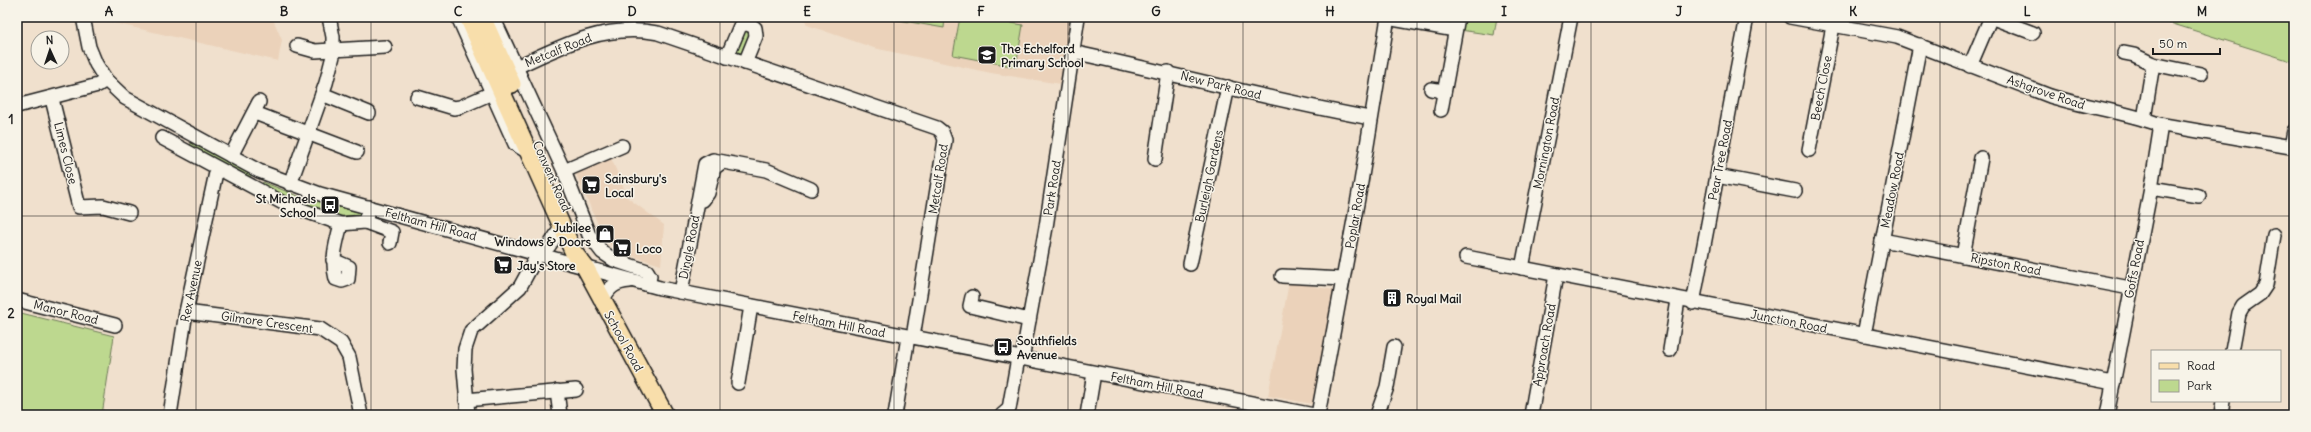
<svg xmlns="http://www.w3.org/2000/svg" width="2311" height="432" font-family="Delius,sans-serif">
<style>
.built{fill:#ebd2ba}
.green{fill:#bdd88f;stroke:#6c7a56}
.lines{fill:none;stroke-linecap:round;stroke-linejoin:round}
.minor-casing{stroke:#1c1c1c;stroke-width:16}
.major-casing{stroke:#1c1c1c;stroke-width:20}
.minor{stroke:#f7f3e8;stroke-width:13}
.major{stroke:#f8deab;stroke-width:17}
.grid{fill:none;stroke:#1c1c1c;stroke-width:1;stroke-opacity:0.55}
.labels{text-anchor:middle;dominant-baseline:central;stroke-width:3;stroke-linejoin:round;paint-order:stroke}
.poi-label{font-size:12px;font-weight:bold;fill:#1c1c1c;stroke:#f7f3e8;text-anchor:start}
.street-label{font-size:12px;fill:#1c1c1c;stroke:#f7f3e8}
.neatline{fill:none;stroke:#1c1c1c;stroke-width:1.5}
.grid-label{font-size:13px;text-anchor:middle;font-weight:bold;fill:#1c1c1c}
</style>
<rect width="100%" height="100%" fill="#f0e0cd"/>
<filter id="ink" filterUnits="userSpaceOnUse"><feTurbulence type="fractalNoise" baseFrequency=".025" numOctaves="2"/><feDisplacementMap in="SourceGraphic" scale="8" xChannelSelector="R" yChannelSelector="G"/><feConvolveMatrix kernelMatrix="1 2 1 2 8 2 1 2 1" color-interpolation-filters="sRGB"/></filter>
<g filter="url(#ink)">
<g class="built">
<polygon points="97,17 272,17 282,40 278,61 97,19"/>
<polygon points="804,17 1072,17 1061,84 991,73 874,48 807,25"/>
<polygon points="611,158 628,198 664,225 661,265 616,251 606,240 597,222 576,174"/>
<polygon points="1289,282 1334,290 1313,404 1268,396"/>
<polygon points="2294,377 2294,415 2287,415"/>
</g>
<g class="green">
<polygon points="881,17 945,17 944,28"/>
<polygon points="960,17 977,17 1023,25 1016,67 953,55"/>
<polygon points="1463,17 1497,17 1494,35 1460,30"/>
<polygon points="2151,17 2294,17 2294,62"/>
<polygon points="742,30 753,30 744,55 736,51"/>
<polygon points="191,143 252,174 250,178 248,178 190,147"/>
<path d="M263 182 298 196 362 213 360 217C334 227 285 197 261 186Z"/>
<polygon points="17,312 114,336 102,415 17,415"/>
</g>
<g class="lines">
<defs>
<g id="minor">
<polyline points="83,17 89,47 96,64 106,80 125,98 259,171 320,194 660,288 1314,415"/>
<polyline points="458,17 515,144 531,154"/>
<polyline points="493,17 564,171 589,235 602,252 614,260 647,271 650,276 648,285"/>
<path d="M1790 17 1897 37 2050 96C2085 107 2123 111 2158 124L2291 147 2294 131"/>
<polyline points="1990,17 2033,33"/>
<polyline points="1387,18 1455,30"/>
<polyline points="297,46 315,51 385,47"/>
<path d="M1072 52C1172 73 1270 100 1370 118"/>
<polyline points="2124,53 2134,55 2153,64 2201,74"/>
<path d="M727 57 740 26C746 23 749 24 755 28L756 36 745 63"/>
<polyline points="1970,66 1991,17"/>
<path d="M506 72C555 49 603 22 658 33L937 128 942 132 945 140 913 337"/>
<polyline points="1431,89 1444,91"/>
<polyline points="322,94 369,113"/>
<polyline points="417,97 454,108 460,107 492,93"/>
<polyline points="52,99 79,207 103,206 129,213"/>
<polyline points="17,106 98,85 106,80"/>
<polyline points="1441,110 1458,17"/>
<polyline points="260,115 357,152"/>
<polyline points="2144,119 2153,64"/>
<polyline points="162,138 283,203 341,224 365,222 369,207"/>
<polyline points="1809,150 1833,26"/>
<polyline points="231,156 259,102"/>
<polyline points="1155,159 1168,72"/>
<polyline points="564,171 622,146"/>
<polyline points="1717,176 1795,191"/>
<polyline points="290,184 326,83 333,56 333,37 329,17"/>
<polyline points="2151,188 2199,196"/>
<polyline points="703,200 708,193 714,168 722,162"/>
<polyline points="365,222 392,232 390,243"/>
<polyline points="1882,240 2130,288"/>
<polyline points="1963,256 1981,158"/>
<polyline points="1466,257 2113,383"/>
<path d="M333 260 349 267 348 279 342 281 336 279C331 260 336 243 341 224"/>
<polyline points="1190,264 1228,87"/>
<polyline points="1522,268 1571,17"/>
<polyline points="1282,276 1343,279"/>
<polyline points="681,292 705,164 713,160 766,170 811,189"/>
<polyline points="972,297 970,306 1029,320"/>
<polyline points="17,300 115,325"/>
<path d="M602 303C607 288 615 282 630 281"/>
<polyline points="1693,303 1747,17"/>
<polyline points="186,312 320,329 341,343 349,357 361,415"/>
<polyline points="1864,335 1920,45"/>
<polyline points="1670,350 1678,300"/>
<polyline points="2232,351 2239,313 2243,306 2260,294 2266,285 2274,235"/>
<polyline points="1022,359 1046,227 1078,17"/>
<polyline points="738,383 751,306"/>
<polyline points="557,391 560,415"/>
<polyline points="466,400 576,390"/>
<polyline points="170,415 186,312 217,168"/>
<polyline points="468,415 464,369 465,349 471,331 520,287 538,254 549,246 562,226"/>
<polyline points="895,415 908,337"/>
<polyline points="1002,415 1009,409 1018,358"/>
<polyline points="1087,415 1094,373"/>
<polyline points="1318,415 1361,182 1388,17"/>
<polyline points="1377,415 1387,387 1394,347"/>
<polyline points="1531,415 1556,275"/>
<polyline points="2107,415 2151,188 2160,131 2158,124"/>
<polyline points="2221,415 2223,401"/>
</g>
<g id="major">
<polyline points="468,17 574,253 585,267 665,415"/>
<polyline points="482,17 512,84"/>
</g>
</defs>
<use href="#minor" class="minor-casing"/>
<use href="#major" class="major-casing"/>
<use href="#minor" class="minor"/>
<use href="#major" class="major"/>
</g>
</g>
<path class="grid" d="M196 17V415M371 17V415M545 17V415M720 17V415M894 17V415M1068 17V415M1243 17V415M1417 17V415M1591 17V415M1766 17V415M1940 17V415M2115 17V415M17 216H2294"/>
<defs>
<symbol id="school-square" viewBox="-11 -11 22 22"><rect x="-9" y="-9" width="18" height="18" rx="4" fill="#1c1c1c" stroke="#f7f3e8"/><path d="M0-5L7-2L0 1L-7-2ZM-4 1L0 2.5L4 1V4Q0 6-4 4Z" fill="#fff"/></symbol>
<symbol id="supermarket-square" viewBox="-11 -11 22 22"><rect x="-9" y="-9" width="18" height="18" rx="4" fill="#1c1c1c" stroke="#f7f3e8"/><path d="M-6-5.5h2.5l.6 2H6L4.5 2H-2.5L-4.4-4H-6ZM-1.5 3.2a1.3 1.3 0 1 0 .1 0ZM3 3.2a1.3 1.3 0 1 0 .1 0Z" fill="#fff"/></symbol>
<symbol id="bus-square" viewBox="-11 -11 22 22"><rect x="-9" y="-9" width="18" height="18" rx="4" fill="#1c1c1c" stroke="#f7f3e8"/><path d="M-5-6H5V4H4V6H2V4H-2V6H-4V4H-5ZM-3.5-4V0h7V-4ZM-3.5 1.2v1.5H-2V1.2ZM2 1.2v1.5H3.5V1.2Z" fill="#fff"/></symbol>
<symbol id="shop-square" viewBox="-11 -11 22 22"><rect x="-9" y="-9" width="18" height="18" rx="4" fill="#1c1c1c" stroke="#f7f3e8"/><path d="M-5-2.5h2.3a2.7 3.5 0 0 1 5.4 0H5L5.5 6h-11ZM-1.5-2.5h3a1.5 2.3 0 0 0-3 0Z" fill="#fff"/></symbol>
<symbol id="building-square" viewBox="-11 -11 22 22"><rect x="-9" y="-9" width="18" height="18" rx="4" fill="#1c1c1c" stroke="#f7f3e8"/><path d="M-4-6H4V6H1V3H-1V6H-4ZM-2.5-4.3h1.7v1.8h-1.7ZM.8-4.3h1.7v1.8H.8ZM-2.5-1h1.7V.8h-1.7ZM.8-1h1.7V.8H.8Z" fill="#fff"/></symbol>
</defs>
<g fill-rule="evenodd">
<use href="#school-square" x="976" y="44" width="22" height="22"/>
<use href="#supermarket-square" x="580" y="174" width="22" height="22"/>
<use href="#bus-square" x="319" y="194" width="22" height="22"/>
<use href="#shop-square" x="594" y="223" width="22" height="22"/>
<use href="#supermarket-square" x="611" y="237" width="22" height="22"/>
<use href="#supermarket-square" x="492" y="254" width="22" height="22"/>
<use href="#building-square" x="1381" y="287" width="22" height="22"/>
<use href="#bus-square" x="992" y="336" width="22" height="22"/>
</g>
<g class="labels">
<g class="poi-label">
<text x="1001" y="48">The Echelford<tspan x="1001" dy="14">Primary School</tspan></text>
<text x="605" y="178">Sainsbury's<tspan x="605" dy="14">Local</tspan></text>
<text x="316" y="198" text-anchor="end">St Michaels<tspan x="316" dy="14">School</tspan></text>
<text x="591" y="227" text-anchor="end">Jubilee<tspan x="591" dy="14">Windows &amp; Doors</tspan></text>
<text x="636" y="248">Loco</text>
<text x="517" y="265">Jay's Store</text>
<text x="1406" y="298">Royal Mail</text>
<text x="1017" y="340">Southfields<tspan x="1017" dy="14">Avenue</tspan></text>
</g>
<g class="street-label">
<text transform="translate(558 50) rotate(-22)">Metcalf Road</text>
<text transform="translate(1221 85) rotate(14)">New Park Road</text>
<text transform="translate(1821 88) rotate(-79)">Beech Close</text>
<text transform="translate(2046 92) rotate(19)">Ashgrove Road</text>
<text transform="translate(1546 143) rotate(-79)">Mornington Road</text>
<text transform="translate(66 153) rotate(76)">Limes Close</text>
<text transform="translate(1720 160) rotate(-79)">Pear Tree Road</text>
<text transform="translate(552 176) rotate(66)">Convent Road</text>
<text transform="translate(1209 176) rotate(-78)">Burleigh Gardens</text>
<text transform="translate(938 179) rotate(-81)">Metcalf Road</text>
<text transform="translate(1052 188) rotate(-81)">Park Road</text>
<text transform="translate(1892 190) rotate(-79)">Meadow Road</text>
<text transform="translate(1355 216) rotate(-80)">Poplar Road</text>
<text transform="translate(431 224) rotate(15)">Feltham Hill Road</text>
<text transform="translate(689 247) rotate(-79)">Dingle Road</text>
<text transform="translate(2006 264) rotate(11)">Ripston Road</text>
<text transform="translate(2134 269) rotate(-79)">Goffs Road</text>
<text transform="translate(191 291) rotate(-78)">Rex Avenue</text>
<text transform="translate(66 312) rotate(14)">Manor Road</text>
<text transform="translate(1789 321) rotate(11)">Junction Road</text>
<text transform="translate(267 322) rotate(8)">Gilmore Crescent</text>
<text transform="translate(839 324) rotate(11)">Feltham Hill Road</text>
<text transform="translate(624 341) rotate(61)">School Road</text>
<text transform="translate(1544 345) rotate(-80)">Approach Road</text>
<text transform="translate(1157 385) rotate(11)">Feltham Hill Road</text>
</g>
</g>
<rect width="2311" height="432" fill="none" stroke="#f7f3e8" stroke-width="44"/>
<rect x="2151" y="350" width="130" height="52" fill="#f7f3e8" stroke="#9f9d96"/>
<rect x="2159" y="363" width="20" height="6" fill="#f8deab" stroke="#9f9d96"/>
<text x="2187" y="370" font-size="12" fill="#1c1c1c">Road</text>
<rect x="2159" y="380" width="20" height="12" fill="#bdd88f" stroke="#9f9d96"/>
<text x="2187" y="390" font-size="12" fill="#1c1c1c">Park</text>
<g transform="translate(50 50) rotate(357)"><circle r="19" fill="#f7f3e8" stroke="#9f9d96"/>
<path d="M0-3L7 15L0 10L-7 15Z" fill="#1c1c1c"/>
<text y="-6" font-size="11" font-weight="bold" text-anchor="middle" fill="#1c1c1c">N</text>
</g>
<path d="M2153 48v6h67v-6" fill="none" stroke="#1c1c1c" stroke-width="2"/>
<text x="2159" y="48" font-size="12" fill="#1c1c1c" stroke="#f7f3e8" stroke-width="3" paint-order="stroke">50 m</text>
<rect x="22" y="22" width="2267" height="388" class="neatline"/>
<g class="grid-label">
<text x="109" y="16">A</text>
<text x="284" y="16">B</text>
<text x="458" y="16">C</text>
<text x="632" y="16">D</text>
<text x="807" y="16">E</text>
<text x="981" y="16">F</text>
<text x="1156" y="16">G</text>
<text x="1330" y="16">H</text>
<text x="1504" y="16">I</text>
<text x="1679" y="16">J</text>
<text x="1853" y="16">K</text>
<text x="2027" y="16">L</text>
<text x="2202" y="16">M</text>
<text x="11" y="124">1</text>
<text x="11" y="318">2</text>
</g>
</svg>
